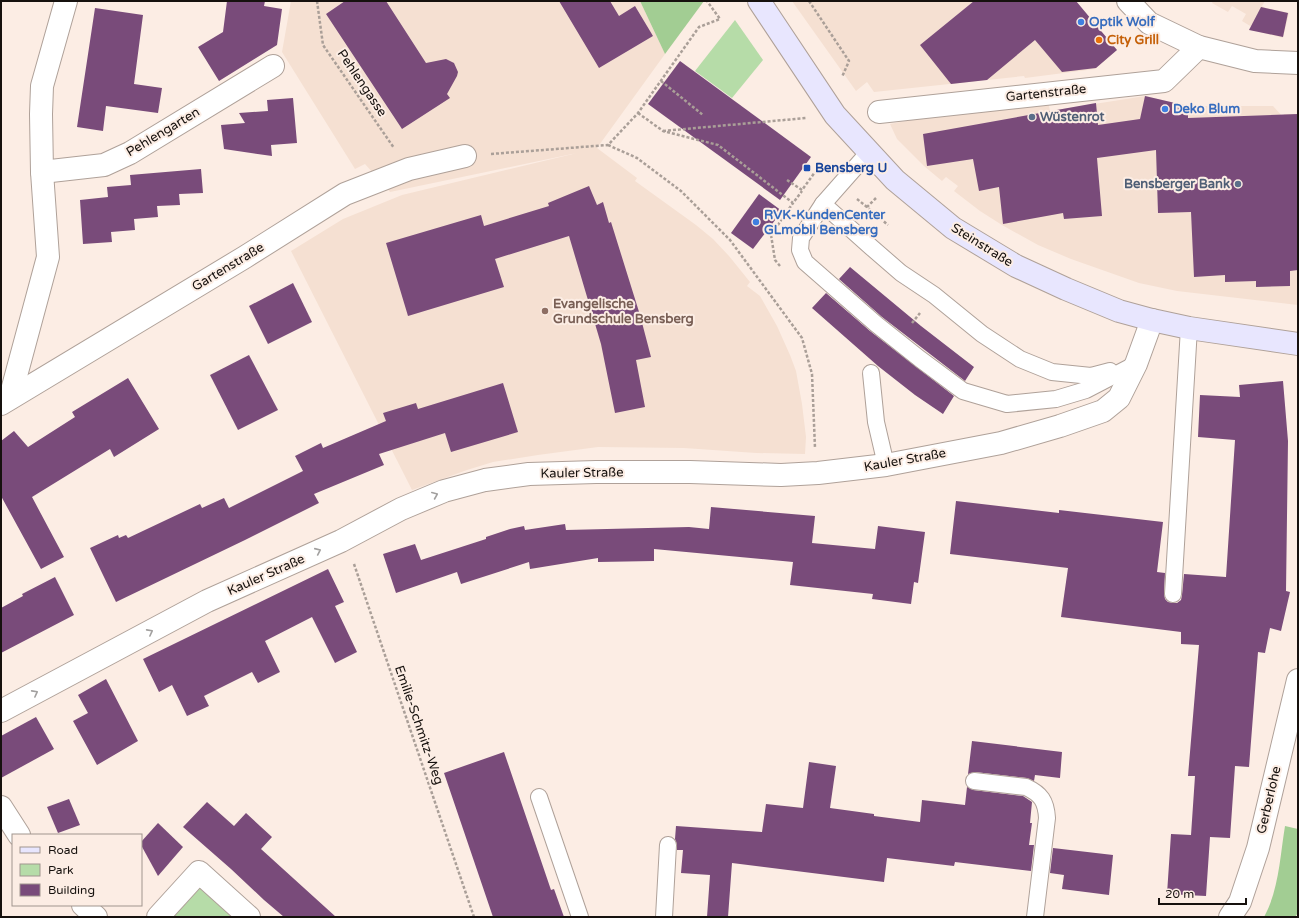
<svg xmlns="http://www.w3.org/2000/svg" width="1299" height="918" font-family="'Varela Round',sans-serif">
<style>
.built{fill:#f5e0d2}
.green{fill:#b6dca8}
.forest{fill:#a2cd93}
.building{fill:#794b7a}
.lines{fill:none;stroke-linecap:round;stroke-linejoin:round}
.service-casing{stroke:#afa199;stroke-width:18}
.minor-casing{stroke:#afa199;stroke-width:24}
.secondary-casing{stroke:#afa199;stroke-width:24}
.path{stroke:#aa9f98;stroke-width:2.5;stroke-dasharray:3 2;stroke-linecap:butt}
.service{stroke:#fff;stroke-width:16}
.minor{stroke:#fff;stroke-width:22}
.secondary{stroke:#e8e6fe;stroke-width:22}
.oneway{stroke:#a2a09f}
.shop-dot{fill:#3f7fe0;stroke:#fcede4;stroke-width:1.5}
.food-dot{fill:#e8710a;stroke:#fcede4;stroke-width:1.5}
.service-dot{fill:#5c6f8a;stroke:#fcede4;stroke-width:1.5}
.transit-dot{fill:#1a4fb4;stroke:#fcede4;stroke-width:1.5}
.education-dot{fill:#8d6e63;stroke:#fcede4;stroke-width:1.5}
.labels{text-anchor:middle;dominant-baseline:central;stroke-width:4;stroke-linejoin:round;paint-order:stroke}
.shop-label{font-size:13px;font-weight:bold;fill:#366cbe;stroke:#fcede4;text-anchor:start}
.food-label{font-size:13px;font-weight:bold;fill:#c56008;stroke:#fcede4;text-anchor:start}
.street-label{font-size:13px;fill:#16110e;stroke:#fcede4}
.service-label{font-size:13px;font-weight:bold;fill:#4e5e75;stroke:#fcede4;text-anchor:start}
.transit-label{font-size:13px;font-weight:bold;fill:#164399;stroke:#fcede4;text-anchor:start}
.education-label{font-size:13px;font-weight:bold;fill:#785e54;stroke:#fcede4;text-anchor:start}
</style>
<rect width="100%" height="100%" fill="#fcede4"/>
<g class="built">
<polygon points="291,1 640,1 665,54 597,148 637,178 635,181 696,225 713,239 729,256 750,282 747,286 760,296 777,326 790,355 796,371 802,404 806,437 805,454 756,453 684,448 598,447 538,455 493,462 467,470 412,490 291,251 343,219 402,195 577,153 390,192 365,164 355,169 282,52"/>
<polygon points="792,1 1068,1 1073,8 1078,4 1117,50 1095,69 1025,78 1024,76 874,92 867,82 856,91"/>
<polygon points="1213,1 1265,1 1262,6 1266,8 1289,13 1283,38 1260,32 1242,21 1246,14 1232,6 1228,12 1212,3"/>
<polygon points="1145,96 1188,106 1273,106 1283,117 1284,114 1298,114 1298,305 1177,291 1139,283 1071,259 1038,245 1002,225 980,211 954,191 958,186 946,177 942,181 924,166 897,139 890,124 990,105 1048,102 1050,111"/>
</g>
<g class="green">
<polygon points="735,20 763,60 732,98 695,71"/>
<polygon points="204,884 240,917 167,917 195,885"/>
</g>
<g class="forest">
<polygon points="640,1 704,1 665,54"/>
<path d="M1285 826 1298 829V913L1295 917H1264C1279 890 1280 856 1285 826Z"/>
</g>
<g class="building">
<polygon points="227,1 265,1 264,6 282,9 277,45 219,81 198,47 223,32"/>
<polygon points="345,1 386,1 426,63 446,59 454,63 458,72 457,76 447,94 450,98 402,129 326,14"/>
<polygon points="559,1 610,1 619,16 635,6 653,36 599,68"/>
<polygon points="974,1 1076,1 1117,50 1096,68 1062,72 1035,40 987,80 951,84 920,45"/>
<polygon points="1261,7 1288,13 1283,37 1249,30"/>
<polygon points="95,8 143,15 134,84 162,88 158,113 106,106 103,131 77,127"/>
<polygon points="680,61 811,157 780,200 648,104"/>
<polygon points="1145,96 1188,106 1188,118 1298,114 1298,270 1290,271 1290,286 1256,287 1256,281 1225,282 1225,275 1194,277 1191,212 1158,213 1156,150 1097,158 1102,216 1064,219 1063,213 1003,224 999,187 979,191 973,159 927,166 923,134 1096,103 1098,125 1140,119"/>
<polygon points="293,98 297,143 271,145 272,156 224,149 221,125 245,123 239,113 268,111 267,100"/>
<polygon points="201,169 203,193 179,194 180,205 157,206 158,217 134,219 135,230 111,232 112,242 83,244 80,200 108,197 107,187 131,185 130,175"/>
<polygon points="589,186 597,205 603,202 609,223 611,222 640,315 651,357 636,360 645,407 615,413 601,344 569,236 495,259 504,287 408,316 386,243 481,215 484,226 549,206 548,203"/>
<polygon points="759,194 782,211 753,249 731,233"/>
<polygon points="850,267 921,326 974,367 965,381 882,317 839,279"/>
<polygon points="293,283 312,322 268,344 249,306"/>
<polygon points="826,293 870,331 954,396 943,414 915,395 878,366 812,308"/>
<polygon points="249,355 278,410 238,430 210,375"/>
<polygon points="128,378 159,429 114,457 110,449 32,497 64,557 41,569 1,496 1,441 14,431 28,447 75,417 72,412"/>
<polygon points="1283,381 1288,441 1286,591 1290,592 1281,631 1270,628 1265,653 1258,652 1249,767 1235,766 1230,838 1210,837 1206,896 1167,894 1171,834 1191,835 1195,776 1188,776 1199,645 1181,644 1181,632 1061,617 1068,568 950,554 956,501 1059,513 1059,510 1163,522 1157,572 1165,573 1164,593 1165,599 1168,602 1173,603 1177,603 1181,600 1182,595 1184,574 1226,577 1235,440 1198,437 1200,395 1240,397 1239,385"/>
<polygon points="503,383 518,432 451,452 445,433 379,454 384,465 314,494 319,503 245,540 116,602 90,548 118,535 119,538 126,535 128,538 200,504 202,508 224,498 229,508 303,471 295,456 321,443 323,448 386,421 383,413 416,403 418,409"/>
<polygon points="711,507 815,516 812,543 875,549 878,526 925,532 918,583 914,582 911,604 872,599 873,594 790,585 793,562 654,549 654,561 598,562 598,558 530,569 529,562 461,584 457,572 396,593 383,554 415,544 421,560 486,539 486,537 510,529 524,526 525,530 565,524 566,530 689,527 709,529"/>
<polygon points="328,569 344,602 335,606 357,652 335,663 312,617 265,641 280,672 258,683 252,672 204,696 209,706 187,716 172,685 159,692 143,659"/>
<polygon points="55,577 74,615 1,653 1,608 23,596 22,594"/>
<polygon points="106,679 138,741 97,765 73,721 88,713 78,695"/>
<polygon points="36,717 54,749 1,778 1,736"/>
<polygon points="972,741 1062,752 1060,778 1035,775 1034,781 1027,778 975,772 968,774"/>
<polygon points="504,752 551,890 554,889 564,917 493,917 444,773"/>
<polygon points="809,762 836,766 830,808 874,814 874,816 920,822 922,800 965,805 967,787 973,790 1023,796 1032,802 1030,823 1032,823 1029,845 1034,845 1031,871 955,862 954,866 887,858 884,882 732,863 728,917 707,917 710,875 681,873 683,850 677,850 677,845 675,839 676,826 762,832 766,804 803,808"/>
<polygon points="69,799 80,825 58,833 47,807"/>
<polygon points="207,802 234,826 246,813 272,837 261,849 336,917 284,917 264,900 231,869 183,827"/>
<polygon points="158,823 183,847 158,876 141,845 141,842"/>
<polygon points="1053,848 1113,855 1109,895 1062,889 1064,875 1050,873"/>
</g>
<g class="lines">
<defs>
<g id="service">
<polyline points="868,153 823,204 801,238 800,250 805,262 876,324 920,359 963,391 1007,404 1056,399 1086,390 1136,364"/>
<polyline points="823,204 871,247 901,273 934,295 982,334 1020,359 1052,372 1091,376 1110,371"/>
<polyline points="871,373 876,422 886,465"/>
<polyline points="1173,594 1189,328"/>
<path d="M974 781 1026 787C1041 794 1046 801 1047 818L1035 917"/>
<polyline points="539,797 580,917"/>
<polyline points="664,917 668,845"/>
</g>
<g id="minor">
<polyline points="1128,1 1149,23 1199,47 1255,61 1298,63"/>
<polyline points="879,112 1164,81 1199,47"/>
<polyline points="42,172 104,165 130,153 273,66"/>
<polyline points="10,398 48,257 42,172 41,114 42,86 66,1"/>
<polyline points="1,404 245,257 345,194 409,169 465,156"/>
<polyline points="1,711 207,601 341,541 401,509 444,491 485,480 529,474 596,472 690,472 781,475 818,473 886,465 1001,443 1060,426 1103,411 1119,398 1136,364 1152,320"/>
<polyline points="1,807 19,835"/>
<polyline points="83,905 96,917"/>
<polyline points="158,917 199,872 249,917"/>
<polyline points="1230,917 1240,902 1258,848 1298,680"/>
</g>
<polyline id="secondary" points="759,1 835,115 895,180 953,228 1016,266 1066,289 1119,311 1152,320 1189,328 1298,344"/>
</defs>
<use href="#service" class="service-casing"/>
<use href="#minor" class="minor-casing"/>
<use href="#secondary" class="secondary-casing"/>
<g class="path">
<polyline points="317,1 323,45 394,148"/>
<polyline points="809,1 849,61 842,77"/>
<polyline points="661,81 703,115"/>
<polyline points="638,113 663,131 718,145 793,203 802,191"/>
<polyline points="663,131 806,118"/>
<polyline points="608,145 637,158 681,191 730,240 802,338 812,374 815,448"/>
<polyline points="491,154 608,145 638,113 699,27 720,19 707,1"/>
<polyline points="787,180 802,190 818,168 822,171"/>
<polyline points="876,198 867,207 888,225"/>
<polyline points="857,199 867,207"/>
<polyline points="780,266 775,260 771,235 793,203"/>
<polyline points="912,323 920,313"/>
<polyline points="354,564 474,917"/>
</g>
<use href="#service" class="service"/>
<use href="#minor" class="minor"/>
<use href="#secondary" class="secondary"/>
</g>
<defs><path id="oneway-chevron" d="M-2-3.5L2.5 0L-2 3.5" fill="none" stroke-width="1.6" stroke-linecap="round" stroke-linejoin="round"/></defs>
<g class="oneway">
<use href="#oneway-chevron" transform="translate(435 495) rotate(-23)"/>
<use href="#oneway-chevron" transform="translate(318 551) rotate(-24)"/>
<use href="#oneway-chevron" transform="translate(150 632) rotate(-28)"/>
<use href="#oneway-chevron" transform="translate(35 693) rotate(-28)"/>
</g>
<g class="shop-dot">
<circle cx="1081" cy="22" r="4"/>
<circle cx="1165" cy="109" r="4"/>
<circle cx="756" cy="222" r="4"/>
</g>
<circle class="food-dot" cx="1099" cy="40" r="4"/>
<g class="service-dot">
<circle cx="1032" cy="117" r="4"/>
<circle cx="1238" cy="184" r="4"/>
</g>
<rect class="transit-dot" x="803" y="164" width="8" height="8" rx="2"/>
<circle class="education-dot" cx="545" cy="311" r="4"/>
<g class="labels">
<g class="shop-label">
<text x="1089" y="22">Optik Wolf</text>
<text x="1173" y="109">Deko Blum</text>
<text x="764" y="215">RVK-KundenCenter<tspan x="764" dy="15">GLmobil Bensberg</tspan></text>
</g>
<g class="food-label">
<text x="1107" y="40">City Grill</text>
</g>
<g class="street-label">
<text transform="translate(362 83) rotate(56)">Pehlengasse</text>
<text transform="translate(1046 93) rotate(-6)">Gartenstraße</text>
<text transform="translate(163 132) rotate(-31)">Pehlengarten</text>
<text transform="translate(982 245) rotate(32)">Steinstraße</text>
<text transform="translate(228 267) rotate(-31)">Gartenstraße</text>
<text transform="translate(905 460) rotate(-10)">Kauler Straße</text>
<text transform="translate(582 473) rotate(-1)">Kauler Straße</text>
<text transform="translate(266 575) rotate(-24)">Kauler Straße</text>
<text transform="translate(419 725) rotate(71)">Emilie-Schmitz-Weg</text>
<text transform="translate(1269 800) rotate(-77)">Gerberlohe</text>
</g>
<g class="service-label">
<text x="1040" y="117">Wüstenrot</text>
<text x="1230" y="184" text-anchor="end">Bensberger Bank</text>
</g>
<g class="transit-label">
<text x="815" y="168">Bensberg U</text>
</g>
<g class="education-label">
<text x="553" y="304">Evangelische<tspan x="553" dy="15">Grundschule Bensberg</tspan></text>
</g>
</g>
<rect width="1299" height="918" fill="none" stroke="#16110e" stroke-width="4"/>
<rect x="12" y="834" width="130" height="72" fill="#fcede4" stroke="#a0958e"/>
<rect x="20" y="847" width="20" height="6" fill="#e8e6fe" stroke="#a0958e"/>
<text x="48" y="854" font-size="12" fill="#16110e">Road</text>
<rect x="20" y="864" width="20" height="12" fill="#b6dca8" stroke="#a0958e"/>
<text x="48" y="874" font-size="12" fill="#16110e">Park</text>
<rect x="20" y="884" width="20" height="12" fill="#794b7a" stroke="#a0958e"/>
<text x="48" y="894" font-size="12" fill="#16110e">Building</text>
<path d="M1159 898v6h87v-6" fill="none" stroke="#16110e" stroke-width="2"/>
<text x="1165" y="898" font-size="12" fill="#16110e" stroke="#fcede4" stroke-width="3" paint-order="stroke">20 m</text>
</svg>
